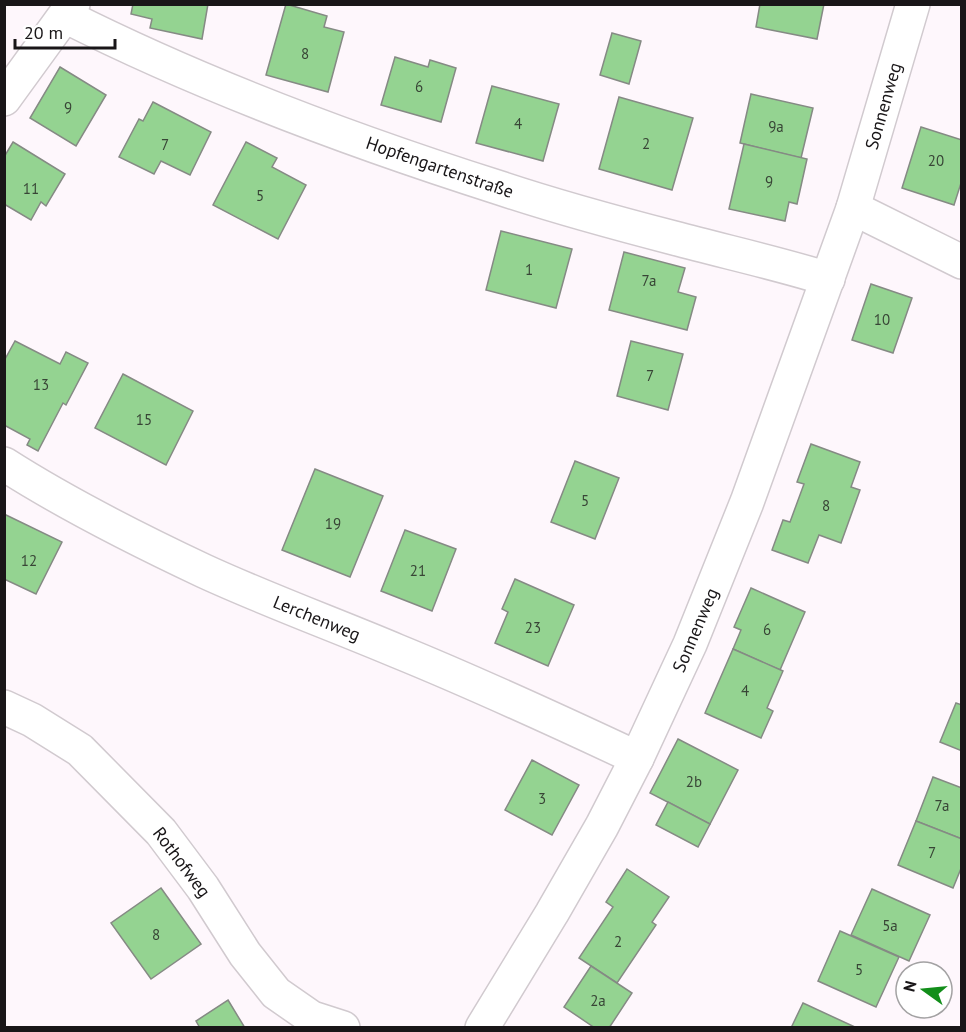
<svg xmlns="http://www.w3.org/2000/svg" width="966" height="1032" font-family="'PT Sans',sans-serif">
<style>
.building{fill:#94d391;stroke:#858a84;stroke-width:1.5}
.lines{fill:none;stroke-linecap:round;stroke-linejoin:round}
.minor-casing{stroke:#d1cacf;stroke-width:36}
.minor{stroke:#fff;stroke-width:33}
.labels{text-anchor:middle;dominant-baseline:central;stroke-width:4.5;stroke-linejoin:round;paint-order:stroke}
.number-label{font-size:15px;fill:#384536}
.street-label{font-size:18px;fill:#191618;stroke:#fff}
</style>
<rect width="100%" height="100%" fill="#fef7fc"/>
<g class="building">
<polygon points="133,4 208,4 202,39 150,28 152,19 131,14"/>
<polygon points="286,4 327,16 324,27 344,32 328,92 266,75"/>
<polygon points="760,4 824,4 817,39 756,27"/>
<polygon points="612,33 641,41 629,84 600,75"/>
<polygon points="395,57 428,67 430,60 456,68 441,122 381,105"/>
<polygon points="60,67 106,95 76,146 30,118"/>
<polygon points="492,86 559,104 543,161 476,143"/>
<polygon points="751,94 813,108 801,158 740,143"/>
<polygon points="619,97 693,118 672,190 599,169"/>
<polygon points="153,102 211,132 190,175 161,161 154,174 119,157 139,119 143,121"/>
<polygon points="921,127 962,140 962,180 954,205 902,188"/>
<polygon points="13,142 65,174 46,206 41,202 31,220 4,204 4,157"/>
<polygon points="246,142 277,158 272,167 306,185 278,239 213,205"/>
<polygon points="744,144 807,159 797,204 789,202 785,221 729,209"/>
<polygon points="501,231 572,249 556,308 486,290"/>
<polygon points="624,252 685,268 678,292 696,297 687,330 609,310"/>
<polygon points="871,284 912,298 893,353 852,340"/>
<polygon points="15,341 60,364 66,352 88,363 66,405 63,403 38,451 27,445 30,439 4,425 4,361"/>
<polygon points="631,341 683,354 668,410 617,396"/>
<polygon points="123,374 193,411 166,465 95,428"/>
<polygon points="811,444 860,462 851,487 860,490 841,543 819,535 808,563 772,550 783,520 790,522 804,484 797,482"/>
<polygon points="575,461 619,478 595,539 551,522"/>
<polygon points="315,469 383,496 350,577 282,550"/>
<polygon points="4,514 62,542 36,594 4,579"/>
<polygon points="405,530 456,549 432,611 381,591"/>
<polygon points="515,579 574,605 548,666 495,643 508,612 502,609"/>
<polygon points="751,588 805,612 780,670 733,649 741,630 734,627"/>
<polygon points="733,649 783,671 767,708 773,711 761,738 705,713"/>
<polygon points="956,703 962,705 962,751 940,742"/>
<polygon points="678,739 738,770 710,824 650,793"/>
<polygon points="532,760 579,785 552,835 505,810"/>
<polygon points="933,777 962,788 962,839 916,821"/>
<polygon points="668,802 710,824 698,847 656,825"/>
<polygon points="916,821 962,839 962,866 953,888 898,865"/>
<polygon points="627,869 669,897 652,922 656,925 617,983 579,958 613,907 606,902"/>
<polygon points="161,888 201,944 151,979 111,923"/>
<polygon points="872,889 930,915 909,961 851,935"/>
<polygon points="840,931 899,957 876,1007 818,981"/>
<polygon points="591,966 632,993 609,1028 595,1028 564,1007"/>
<polygon points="228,1000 245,1028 200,1028 196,1021"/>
<polygon points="803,1003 857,1028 791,1028"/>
</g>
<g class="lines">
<defs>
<g id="minor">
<path d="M65 16C204 86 352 141 500 188 557 207 616 223 674 238 726 252 777 263 828 279"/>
<polyline points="4,99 73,4"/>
<polyline points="853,208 962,262"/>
<path d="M4 464C68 505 136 539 204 571 267 600 333 624 397 651 478 684 558 721 637 758"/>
<polyline points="4,707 32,720 80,750 161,832 203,888 245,954 276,993 312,1018 343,1028"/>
<polyline points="482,1028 552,913 602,826 637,758 690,644 747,502 853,208 913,4"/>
</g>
</defs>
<use href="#minor" class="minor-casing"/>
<use href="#minor" class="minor"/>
</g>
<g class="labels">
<g class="number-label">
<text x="305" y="53">8</text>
<text x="419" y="86">6</text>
<text x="68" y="107">9</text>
<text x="518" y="123">4</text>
<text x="776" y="126">9a</text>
<text x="646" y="143">2</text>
<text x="165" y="144">7</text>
<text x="936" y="160">20</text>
<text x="769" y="181">9</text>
<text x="31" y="188">11</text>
<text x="260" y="195">5</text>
<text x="529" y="269">1</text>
<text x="649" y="280">7a</text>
<text x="882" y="319">10</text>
<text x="650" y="375">7</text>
<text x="41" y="384">13</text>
<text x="144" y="419">15</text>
<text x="585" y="500">5</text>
<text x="826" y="505">8</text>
<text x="333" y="523">19</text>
<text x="29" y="560">12</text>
<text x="418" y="570">21</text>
<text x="533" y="627">23</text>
<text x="767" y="629">6</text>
<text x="745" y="690">4</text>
<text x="694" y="781">2b</text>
<text x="542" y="798">3</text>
<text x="942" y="805">7a</text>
<text x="932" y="852">7</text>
<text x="890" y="925">5a</text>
<text x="156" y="934">8</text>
<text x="618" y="941">2</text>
<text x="859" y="969">5</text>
<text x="598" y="1000">2a</text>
</g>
<g class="street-label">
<text transform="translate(883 106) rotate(-74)">Sonnenweg</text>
<text transform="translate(440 167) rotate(19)">Hopfengartenstraße</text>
<text transform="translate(317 618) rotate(22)">Lerchenweg</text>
<text transform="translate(695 630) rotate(-67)">Sonnenweg</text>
<text transform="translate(182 862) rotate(53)">Rothofweg</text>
</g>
</g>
<rect width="966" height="1032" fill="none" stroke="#191618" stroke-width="12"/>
<g transform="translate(924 990) rotate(285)"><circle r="28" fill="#ffffff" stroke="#a3a2a3" stroke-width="1.5"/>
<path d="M0-4.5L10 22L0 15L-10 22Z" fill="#128e1a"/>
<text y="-9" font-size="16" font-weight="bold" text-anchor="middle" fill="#191618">N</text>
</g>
<path d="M15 39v9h100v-9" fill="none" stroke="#191618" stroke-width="3"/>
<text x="24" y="39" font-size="18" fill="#191618" stroke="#ffffff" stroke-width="4.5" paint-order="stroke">20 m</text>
</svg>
